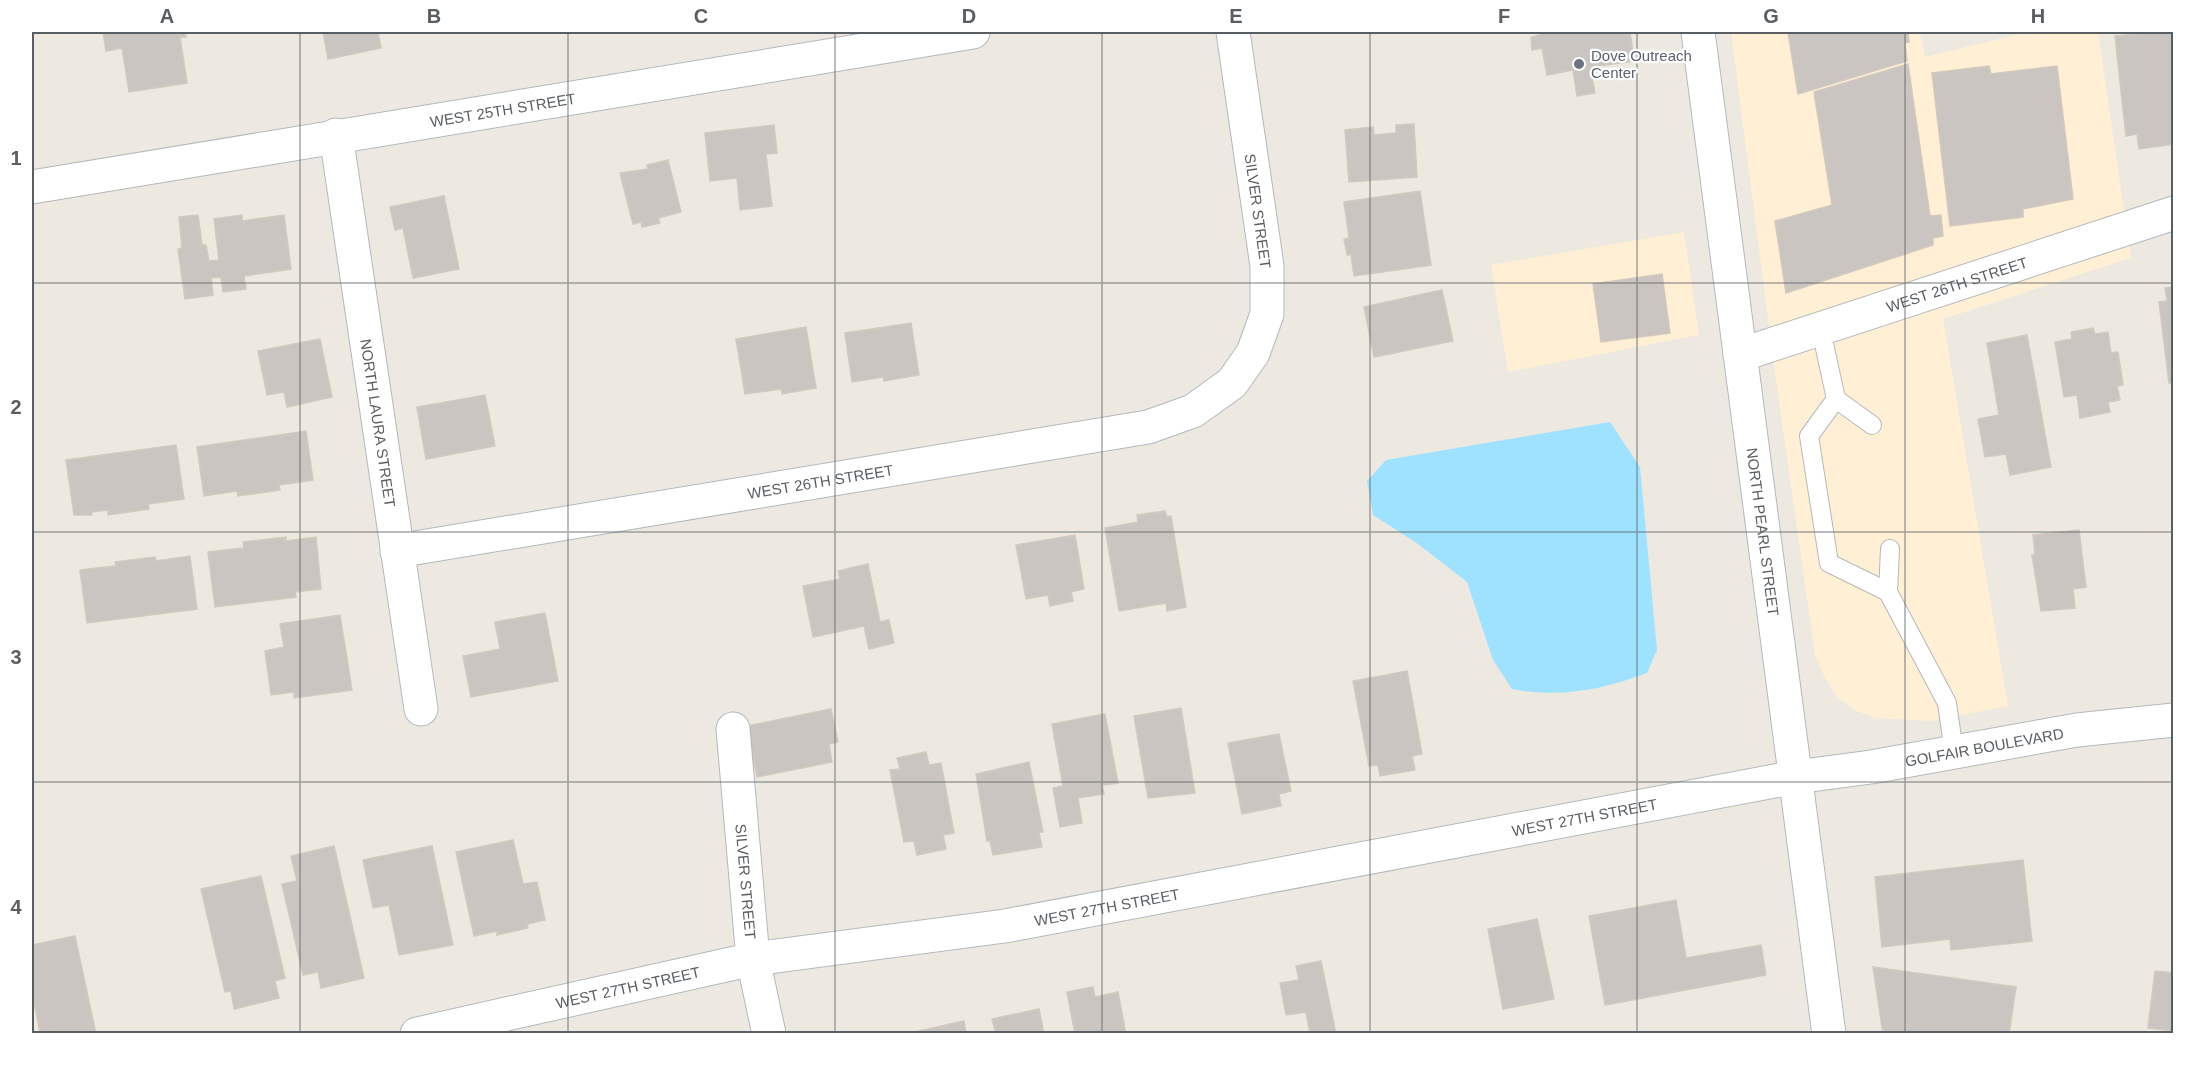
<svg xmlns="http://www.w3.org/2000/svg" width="2205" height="1065" font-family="Arial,sans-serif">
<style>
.commercial{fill:#ffefd4}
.water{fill:#9fe2ff}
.building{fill:#cac5c0;stroke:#d2c9bf;stroke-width:1.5}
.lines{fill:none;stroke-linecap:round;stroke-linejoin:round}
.lane-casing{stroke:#b4b8bc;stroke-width:20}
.street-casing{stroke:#b4b8bc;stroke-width:35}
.secondary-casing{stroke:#b4b9be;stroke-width:35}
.lane{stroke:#fff;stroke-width:18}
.street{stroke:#fff;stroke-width:33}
.secondary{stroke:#fff;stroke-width:33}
.grid{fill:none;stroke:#595e62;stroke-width:1.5;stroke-opacity:0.55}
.worship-dot{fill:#6b7280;stroke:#fff;stroke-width:2}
.labels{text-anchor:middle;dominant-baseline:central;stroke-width:4.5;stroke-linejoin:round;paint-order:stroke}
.worship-label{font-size:15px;fill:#5b616d;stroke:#fff;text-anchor:start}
.street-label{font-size:15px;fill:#595e62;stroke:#fff}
.neatline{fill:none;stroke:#595e62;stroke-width:2}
.grid-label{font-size:20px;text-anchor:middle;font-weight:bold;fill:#595e62}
</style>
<rect width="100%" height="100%" fill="#ede9e0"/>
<g class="commercial">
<polygon points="1731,32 1920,32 1925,57 2027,32 2098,32 2131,258 1943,319 2008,706 1932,721 1876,718 1854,710 1837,697 1824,676 1815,655 1775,373"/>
<polygon points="1684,232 1699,335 1508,372 1491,265"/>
</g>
<path class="water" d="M1610 422 1640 467 1657 650 1647 673C1602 690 1560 698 1512 689L1493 660 1467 582 1418 544 1373 515 1367 481 1386 460Z"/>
<g class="building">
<polygon points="103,32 185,32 186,37 180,37 187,83 129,92 122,48 106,51"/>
<polygon points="323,32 378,32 381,48 328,59"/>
<polygon points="1540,32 1630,32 1634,61 1590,67 1595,93 1577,96 1573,70 1547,75 1542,48 1532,50 1531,37 1540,35"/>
<polygon points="1788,32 1908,32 1909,42 1905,43 1907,61 1798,94"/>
<polygon points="2158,32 2174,32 2174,144 2139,149 2137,134 2126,136 2115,36"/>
<polygon points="1908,64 1930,216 1941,215 1943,236 1933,238 1933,245 1786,293 1775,221 1832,205 1814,92"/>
<polygon points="1989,66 1991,74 2057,66 2073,199 2023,209 2023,217 1950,226 1932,73"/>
<polygon points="1414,124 1417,177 1349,182 1345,130 1373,127 1374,135 1396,133 1396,125"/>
<polygon points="774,125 777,153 766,154 772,206 740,210 737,178 710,181 705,133"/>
<polygon points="668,160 681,212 658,218 660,223 642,227 641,222 633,224 620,173 648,169 647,165"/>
<polygon points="1420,191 1431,265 1354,276 1351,255 1347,255 1344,239 1349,238 1344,202"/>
<polygon points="444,196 459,269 413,278 403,228 395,230 390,207"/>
<polygon points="198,215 202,245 206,245 209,261 219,260 214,219 242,215 242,221 284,215 291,269 244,276 246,289 223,292 221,277 211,278 213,295 185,299 178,249 182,248 179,217"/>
<polygon points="1662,274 1670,333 1601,342 1593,284"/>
<polygon points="2174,287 2174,383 2169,383 2159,302 2167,301 2165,288"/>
<polygon points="1442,290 1453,341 1374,357 1364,307"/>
<polygon points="911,323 919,375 884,381 883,377 852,382 845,333"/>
<polygon points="806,327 816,388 782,394 781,389 745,394 736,339"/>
<polygon points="2093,328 2095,334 2108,332 2111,353 2118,352 2123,385 2117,386 2120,400 2108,402 2110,412 2080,418 2077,395 2064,397 2055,342 2072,339 2071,332"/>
<polygon points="2027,335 2051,467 2010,475 2006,454 1985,457 1978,419 1999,415 1987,343"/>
<polygon points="320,339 332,397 287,407 284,392 267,395 258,351"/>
<polygon points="485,395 495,446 426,459 417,407"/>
<polygon points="306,431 313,480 279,485 280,490 238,496 237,491 204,496 197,447"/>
<polygon points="176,445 184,499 148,504 149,509 108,515 108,510 91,512 92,515 74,515 66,460"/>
<polygon points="1165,511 1167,517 1171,516 1186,607 1167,611 1166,603 1119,611 1105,528 1138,522 1137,515"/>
<polygon points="2079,530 2086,587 2073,589 2075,608 2041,611 2032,555 2035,555 2033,535"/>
<polygon points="1075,535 1084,589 1071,592 1073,601 1050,606 1048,595 1026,599 1016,545"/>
<polygon points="286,537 286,541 316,537 321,589 295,592 296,597 215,607 208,552 244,548 243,542"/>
<polygon points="190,556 197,609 87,623 80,570 116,566 115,562 155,557 156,561"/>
<polygon points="868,564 880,622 889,620 894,643 869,649 864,626 813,637 803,586 840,579 838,571"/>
<polygon points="545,613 558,681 471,697 463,656 500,649 495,622"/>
<polygon points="340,615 352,690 294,698 294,692 271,695 265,651 284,647 280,624"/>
<polygon points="1407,671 1422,754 1412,756 1415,770 1380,776 1378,765 1369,766 1353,681"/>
<polygon points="1181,708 1195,793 1148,798 1134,716"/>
<polygon points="831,709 838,742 829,744 832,762 757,777 747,726"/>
<polygon points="1105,714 1118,783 1102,785 1104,794 1078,798 1082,823 1060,827 1053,788 1063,786 1052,724"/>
<polygon points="1279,734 1291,791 1279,794 1281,806 1242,814 1228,743"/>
<polygon points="926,752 929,765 941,763 954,833 943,835 946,849 917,855 914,841 904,842 890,770 900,769 897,758"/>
<polygon points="1029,762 1043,832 1039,832 1042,847 993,855 990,841 987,841 976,774"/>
<polygon points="513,840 523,884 537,882 545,920 527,924 528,928 497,935 497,931 474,936 456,852"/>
<polygon points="334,846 364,978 321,988 318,972 303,975 282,884 297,881 291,856"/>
<polygon points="432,846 453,945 399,955 389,905 373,908 363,860"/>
<polygon points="2023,860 2032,941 1951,950 1950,939 1882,947 1875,877"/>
<polygon points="261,876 285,978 275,981 279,998 234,1009 231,991 225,992 201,889"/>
<polygon points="1676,900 1686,958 1761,945 1766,975 1605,1005 1589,916"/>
<polygon points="1537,919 1554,999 1503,1009 1488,929"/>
<polygon points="75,936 96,1034 55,1034 55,1030 40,1033 32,991 32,945"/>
<polygon points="1321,961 1336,1034 1310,1034 1306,1012 1286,1015 1280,983 1299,980 1296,966"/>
<polygon points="1873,967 2016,987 2009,1034 1883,1034"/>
<polygon points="2155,971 2174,973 2174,1031 2148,1028"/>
<polygon points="1093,987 1095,997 1118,992 1126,1034 1075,1034 1067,992"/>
<polygon points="1039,1009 1044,1034 996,1034 992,1019"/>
<polygon points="964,1021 966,1034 910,1034 910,1033"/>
</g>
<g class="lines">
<defs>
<g id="lane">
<polyline points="1821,330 1836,399 1872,425"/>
<polyline points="1836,399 1809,436 1829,563 1888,592"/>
<polyline points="1890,549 1888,592 1947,703 1954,752"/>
</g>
<g id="street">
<path id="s1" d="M336 135 421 709"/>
<path id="s2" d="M32 187 973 32"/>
<path id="s3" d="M1740 355 2174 213"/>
<path id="s4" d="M397 551 1148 427 1193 411 1232 383 1253 353 1267 314V266L1233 32"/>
<path id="s5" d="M733 729 753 959 769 1034"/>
</g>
<g id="secondary">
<path id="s6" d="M1698 32 1829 1034"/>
<path id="s7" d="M417 1034 753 959 1005 926 1796 777 1871 767 2077 730 2174 720"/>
</g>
</defs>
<use href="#lane" class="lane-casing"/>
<use href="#street" class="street-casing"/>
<use href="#secondary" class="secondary-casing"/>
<use href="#lane" class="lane"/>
<use href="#street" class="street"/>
<use href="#secondary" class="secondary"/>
</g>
<path class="grid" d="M300 32V1034M568 32V1034M835 32V1034M1102 32V1034M1370 32V1034M1637 32V1034M1905 32V1034M32 283H2174M32 532H2174M32 782H2174"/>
<circle class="worship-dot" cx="1579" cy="64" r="6"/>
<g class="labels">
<g class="worship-label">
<text x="1591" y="55">Dove Outreach<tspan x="1591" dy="17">Center</tspan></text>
</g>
<g class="street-label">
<text stroke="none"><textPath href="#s2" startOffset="477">WEST 25TH STREET</textPath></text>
<text transform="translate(1258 211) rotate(82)">SILVER STREET</text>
<text stroke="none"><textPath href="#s3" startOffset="228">WEST 26TH STREET</textPath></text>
<text stroke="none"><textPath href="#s1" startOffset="291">NORTH LAURA STREET</textPath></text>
<text stroke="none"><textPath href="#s4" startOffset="429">WEST 26TH STREET</textPath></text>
<text stroke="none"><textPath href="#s6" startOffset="504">NORTH PEARL STREET</textPath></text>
<text stroke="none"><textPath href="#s7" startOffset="1594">GOLFAIR BOULEVARD</textPath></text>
<text stroke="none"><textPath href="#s7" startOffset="1188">WEST 27TH STREET</textPath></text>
<text stroke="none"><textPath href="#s5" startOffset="153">SILVER STREET</textPath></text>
<text stroke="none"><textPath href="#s7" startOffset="702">WEST 27TH STREET</textPath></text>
<text stroke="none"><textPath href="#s7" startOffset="216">WEST 27TH STREET</textPath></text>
</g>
</g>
<rect width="2205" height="1065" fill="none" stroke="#ffffff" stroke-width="66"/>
<rect x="33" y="33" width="2139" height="999" class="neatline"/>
<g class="grid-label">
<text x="167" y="23">A</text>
<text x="434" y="23">B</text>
<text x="701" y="23">C</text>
<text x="969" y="23">D</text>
<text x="1236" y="23">E</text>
<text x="1504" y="23">F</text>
<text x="1771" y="23">G</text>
<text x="2038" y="23">H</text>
<text x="16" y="165">1</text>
<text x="16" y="414">2</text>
<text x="16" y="664">3</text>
<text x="16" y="914">4</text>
</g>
</svg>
